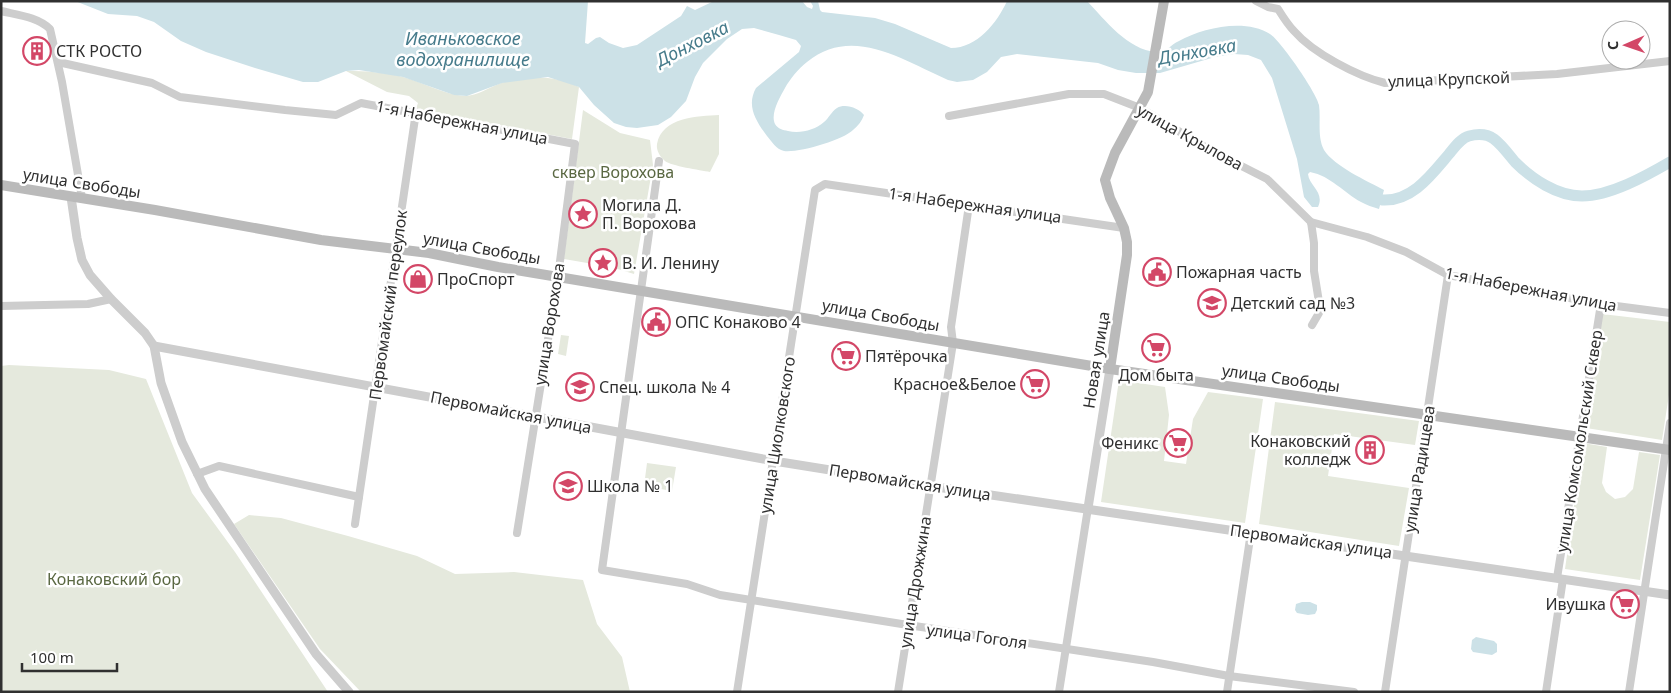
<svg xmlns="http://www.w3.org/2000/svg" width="1671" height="693" font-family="'Noto Sans',sans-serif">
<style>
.green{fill:#e5e9dd}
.water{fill:#cce1e7}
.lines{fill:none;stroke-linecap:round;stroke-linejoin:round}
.river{stroke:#cce1e7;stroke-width:11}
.minor{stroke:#cdcdcd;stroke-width:8}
.tertiary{stroke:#cdcdcd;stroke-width:9}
.secondary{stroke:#bababa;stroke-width:10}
.labels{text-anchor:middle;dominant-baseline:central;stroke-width:5;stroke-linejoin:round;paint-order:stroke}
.poi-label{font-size:16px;fill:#303030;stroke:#fff;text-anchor:start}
.street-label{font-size:16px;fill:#303030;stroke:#fff}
.park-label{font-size:16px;fill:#5a6842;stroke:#fff}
.water-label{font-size:18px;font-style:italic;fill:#467b8b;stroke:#fff}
</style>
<rect width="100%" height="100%" fill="#fff"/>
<g class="green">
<path d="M346 71C366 71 384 72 403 77 423 82 444 95 465 96 477 96 490 87 501 83 526 75 556 75 579 87L572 139 416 109 418 103 409 96 387 92Z"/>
<path d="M583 110 620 133 650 140 653 165 634 274 611 267C609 257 598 255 593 264L564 259Z"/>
<path d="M719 115V154L710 172C700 170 671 166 665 161 660 157 656 150 657 144 662 117 698 116 719 115Z"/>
<polygon points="1602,314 1670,322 1670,388 1662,440 1586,428"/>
<polygon points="561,335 569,336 566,356 558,354"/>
<polygon points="9,365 109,370 146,379 192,493 235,552 328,692 1,692 1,366"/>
<polygon points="1119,380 1165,387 1169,415 1164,461 1186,464 1193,419 1208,392 1263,399 1245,523 1101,502"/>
<polygon points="1275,402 1419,421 1415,445 1334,434 1328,476 1409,488 1399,546 1259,524"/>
<polygon points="1583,443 1607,447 1602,483 1606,492 1615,499 1625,497 1633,489 1639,452 1660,455 1640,580 1565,569"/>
<polygon points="647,463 676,467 672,491 644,486"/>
<polygon points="249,515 281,518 348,536 417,556 455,574 514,572 583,580 597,624 622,657 630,692 361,692 320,649 234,524"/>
</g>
<g class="water">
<path d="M75 1H588L585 43 588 44 596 38 600 37 609 43 623 48 637 45 681 16 687 6 695 10 714 1H802L807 7 812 9 813 6 810 1H818L820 10 822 12 875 18 895 24 951 48C977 48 997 23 1007 1H1087C1105 20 1128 50 1156 52 1166 53 1170 45 1179 41 1202 28 1245 18 1270 34 1280 40 1317 93 1319 105 1321 119 1317 137 1324 150 1334 166 1367 181 1384 190L1379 209C1373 207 1366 205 1361 202 1344 193 1331 176 1310 172L1308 174C1309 186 1325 192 1318 207H1312L1304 197 1297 159 1272 78 1261 60 1248 55 1234 54 1215 57 1160 73H1136L1118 70 1098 63 1017 54 1001 57 987 72 973 80 957 82 948 80C903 60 852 25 807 62 798 69 790 79 785 88 780 97 770 114 775 124 778 129 783 130 788 131 800 134 815 130 824 122 829 118 831 112 837 108 845 103 859 108 864 115 862 121 858 126 853 130 843 140 799 153 784 151 776 149 772 142 767 136 756 121 746 106 756 88L799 52 801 46 796 40 779 35 754 28 742 29 727 39 703 63 695 77 686 101 671 117 658 125 637 128 626 127 614 123 594 105 579 87 548 77 502 83 467 96 454 95 403 77 359 70 346 71 318 82H303L255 68 206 52 181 41 154 22 137 16 108 14Z"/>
<polygon points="1302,602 1310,602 1317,605 1317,610 1315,614 1308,615 1297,613 1295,610 1296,604"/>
<polygon points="1476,637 1494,641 1497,644 1497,652 1492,655 1473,652 1471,649 1472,640"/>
</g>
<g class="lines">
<path class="river" d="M1368 194C1373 196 1378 199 1382 200 1412 202 1432 174 1449 154 1454 148 1461 138 1469 136 1477 134 1487 134 1494 139 1502 145 1509 155 1515 162 1532 179 1557 196 1582 196 1610 196 1646 176 1670 162"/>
<g class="minor">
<path d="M1256 1 1268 7 1278 9C1283 17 1288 25 1294 31 1313 53 1357 76 1385 83L1557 74 1670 61"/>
<path d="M1 11C18 15 38 17 50 29L62 82 82 198"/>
<polyline points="58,62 152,83 180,97 285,110 336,115 361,103 575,144 558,277 517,533"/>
<polyline points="949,116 1069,94 1104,94 1140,108 1210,150 1267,179 1311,222 1314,243 1314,271 1319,302 1319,313 1312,325"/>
<polyline points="659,161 602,570 687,584 720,595 908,625 1153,662 1229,676 1354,692"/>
<polyline points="1311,222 1367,237 1406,252 1448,275 1601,304 1670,313"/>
<polyline points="1,306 88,304 111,299"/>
<polyline points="197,474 219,466 359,497"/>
<polyline points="355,524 416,112"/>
<polyline points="1557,578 1601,304"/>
<polyline points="737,692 815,190 825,184 1124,228"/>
<polyline points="898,692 953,343 951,327 969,205"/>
<polyline points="1059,692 1088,508"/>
<polyline points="1227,692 1251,532"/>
<polyline points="1385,692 1448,275"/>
<polyline points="1546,692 1563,579"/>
<polyline points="1629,692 1670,423"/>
</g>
<g class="tertiary">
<polyline points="71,197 77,238 82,260 90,275 111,299 145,333 154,346 161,383 182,442 205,489 316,654 349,692"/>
<polyline points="154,346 774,461 930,486 1670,595"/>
<polyline points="1088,508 1110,369"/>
</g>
<g class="secondary">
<polyline points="1,185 155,210 321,240 429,253 498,267 1110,369 1670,450"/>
<polyline points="1110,369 1127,255 1127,242 1124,228 1110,198 1105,180 1115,153 1148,92 1164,1"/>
</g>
</g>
<defs>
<symbol id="building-ring" viewBox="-11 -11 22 22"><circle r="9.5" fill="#fff" stroke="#d34767" stroke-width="1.5"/><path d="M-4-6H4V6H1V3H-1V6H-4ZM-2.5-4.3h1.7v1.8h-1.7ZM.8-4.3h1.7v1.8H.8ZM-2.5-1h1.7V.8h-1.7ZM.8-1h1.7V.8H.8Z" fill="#d34767"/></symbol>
<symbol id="sight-ring" viewBox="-11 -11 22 22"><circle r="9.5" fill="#fff" stroke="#d34767" stroke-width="1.5"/><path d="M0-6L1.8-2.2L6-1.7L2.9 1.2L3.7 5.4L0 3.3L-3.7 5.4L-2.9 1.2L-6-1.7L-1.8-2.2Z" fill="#d34767"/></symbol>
<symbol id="civic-ring" viewBox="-11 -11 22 22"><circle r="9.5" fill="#fff" stroke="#d34767" stroke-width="1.5"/><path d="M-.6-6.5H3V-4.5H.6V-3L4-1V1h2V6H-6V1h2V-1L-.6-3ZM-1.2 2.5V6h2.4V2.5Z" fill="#d34767"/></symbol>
<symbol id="shop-ring" viewBox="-11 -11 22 22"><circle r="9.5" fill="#fff" stroke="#d34767" stroke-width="1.5"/><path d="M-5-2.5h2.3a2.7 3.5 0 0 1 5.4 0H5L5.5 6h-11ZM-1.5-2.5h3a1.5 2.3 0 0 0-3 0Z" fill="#d34767"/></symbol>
<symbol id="school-ring" viewBox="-11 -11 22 22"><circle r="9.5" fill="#fff" stroke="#d34767" stroke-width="1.5"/><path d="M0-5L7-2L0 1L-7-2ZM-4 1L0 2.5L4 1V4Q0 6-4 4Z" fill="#d34767"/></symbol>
<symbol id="supermarket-ring" viewBox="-11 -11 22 22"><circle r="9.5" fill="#fff" stroke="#d34767" stroke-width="1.5"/><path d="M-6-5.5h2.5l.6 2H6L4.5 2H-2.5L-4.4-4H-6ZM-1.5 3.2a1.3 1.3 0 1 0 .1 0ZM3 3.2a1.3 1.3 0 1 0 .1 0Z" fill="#d34767"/></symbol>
</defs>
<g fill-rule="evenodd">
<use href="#building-ring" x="21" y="35" width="32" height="32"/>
<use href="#sight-ring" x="567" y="198" width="32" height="32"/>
<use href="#sight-ring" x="587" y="247" width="32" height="32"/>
<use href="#civic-ring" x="1141" y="256" width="32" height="32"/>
<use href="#shop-ring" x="402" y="263" width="32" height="32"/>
<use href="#school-ring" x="1196" y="287" width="32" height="32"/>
<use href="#civic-ring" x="640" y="306" width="32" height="32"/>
<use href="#supermarket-ring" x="1140" y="332" width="32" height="32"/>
<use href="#supermarket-ring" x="830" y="340" width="32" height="32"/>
<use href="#supermarket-ring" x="1019" y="368" width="32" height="32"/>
<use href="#school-ring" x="564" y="371" width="32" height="32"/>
<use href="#supermarket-ring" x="1162" y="427" width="32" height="32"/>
<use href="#building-ring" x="1354" y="434" width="32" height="32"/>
<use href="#school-ring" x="552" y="470" width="32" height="32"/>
<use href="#supermarket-ring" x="1609" y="588" width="32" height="32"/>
</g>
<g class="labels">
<g class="poi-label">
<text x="56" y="51">СТК РОСТО</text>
<text x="602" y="205">Могила Д.<tspan x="602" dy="18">П. Ворохова</tspan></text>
<text x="622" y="263">В. И. Ленину</text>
<text x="1176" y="272">Пожарная часть</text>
<text x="437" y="279">ПроСпорт</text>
<text x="1231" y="303">Детский сад №3</text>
<text x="675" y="322">ОПС Конаково 4</text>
<text x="865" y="356">Пятёрочка</text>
<text x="1156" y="375" text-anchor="middle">Дом быта</text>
<text x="1016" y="384" text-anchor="end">Красное&amp;Белое</text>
<text x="599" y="387">Спец. школа № 4</text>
<text x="1351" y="441" text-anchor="end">Конаковский<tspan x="1351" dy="18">колледж</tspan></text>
<text x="1159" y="443" text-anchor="end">Феникс</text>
<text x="587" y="486">Школа № 1</text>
<text x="1606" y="604" text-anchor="end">Ивушка</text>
</g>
<g class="street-label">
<text transform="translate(1449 79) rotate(-2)">улица Крупской</text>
<text transform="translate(462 122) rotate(11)">1-я Набережная улица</text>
<text transform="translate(1190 137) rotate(29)">улица Крылова</text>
<text transform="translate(82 183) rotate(9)">улица Свободы</text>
<text transform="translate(975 205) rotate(8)">1-я Набережная улица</text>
<text transform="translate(482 248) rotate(10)">улица Свободы</text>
<text transform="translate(1531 289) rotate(11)">1-я Набережная улица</text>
<text transform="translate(388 305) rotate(-82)">Первомайский переулок</text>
<text transform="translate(881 315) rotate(10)">улица Свободы</text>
<text transform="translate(549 324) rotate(-81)">улица Ворохова</text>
<text transform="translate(1096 360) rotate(-81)">Новая улица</text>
<text transform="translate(1281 378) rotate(8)">улица Свободы</text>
<text transform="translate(511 412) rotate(11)">Первомайская улица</text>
<text transform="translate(777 435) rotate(-81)">улица Циолковского</text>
<text transform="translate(1579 441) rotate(-81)">улица Комсомольский Сквер</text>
<text transform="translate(1419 469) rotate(-81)">улица Радищева</text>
<text transform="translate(910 482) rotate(9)">Первомайская улица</text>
<text transform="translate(1311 541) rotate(8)">Первомайская улица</text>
<text transform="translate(915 582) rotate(-81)">улица Дрожжина</text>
<text transform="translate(977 636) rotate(8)">улица Гоголя</text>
</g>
<g class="park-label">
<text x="613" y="172">сквер Ворохова</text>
<text x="114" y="579">Конаковский бор</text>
</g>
<g class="water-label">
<text x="463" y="38">Иваньковское<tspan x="463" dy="21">водохранилище</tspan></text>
<text transform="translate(692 43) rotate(-27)">Донховка</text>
<text transform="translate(1197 51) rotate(-10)">Донховка</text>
</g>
</g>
<rect width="1671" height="693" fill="none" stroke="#303030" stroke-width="5"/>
<g transform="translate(1626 45) rotate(268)"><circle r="24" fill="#ffffff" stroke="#acacac"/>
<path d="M0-4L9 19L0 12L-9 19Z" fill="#d34767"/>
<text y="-8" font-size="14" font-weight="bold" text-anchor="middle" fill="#303030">С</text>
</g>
<path d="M22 663v8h95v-8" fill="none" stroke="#303030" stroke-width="2.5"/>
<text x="30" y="663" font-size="15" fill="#303030" stroke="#ffffff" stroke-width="4" paint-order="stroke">100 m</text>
</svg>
